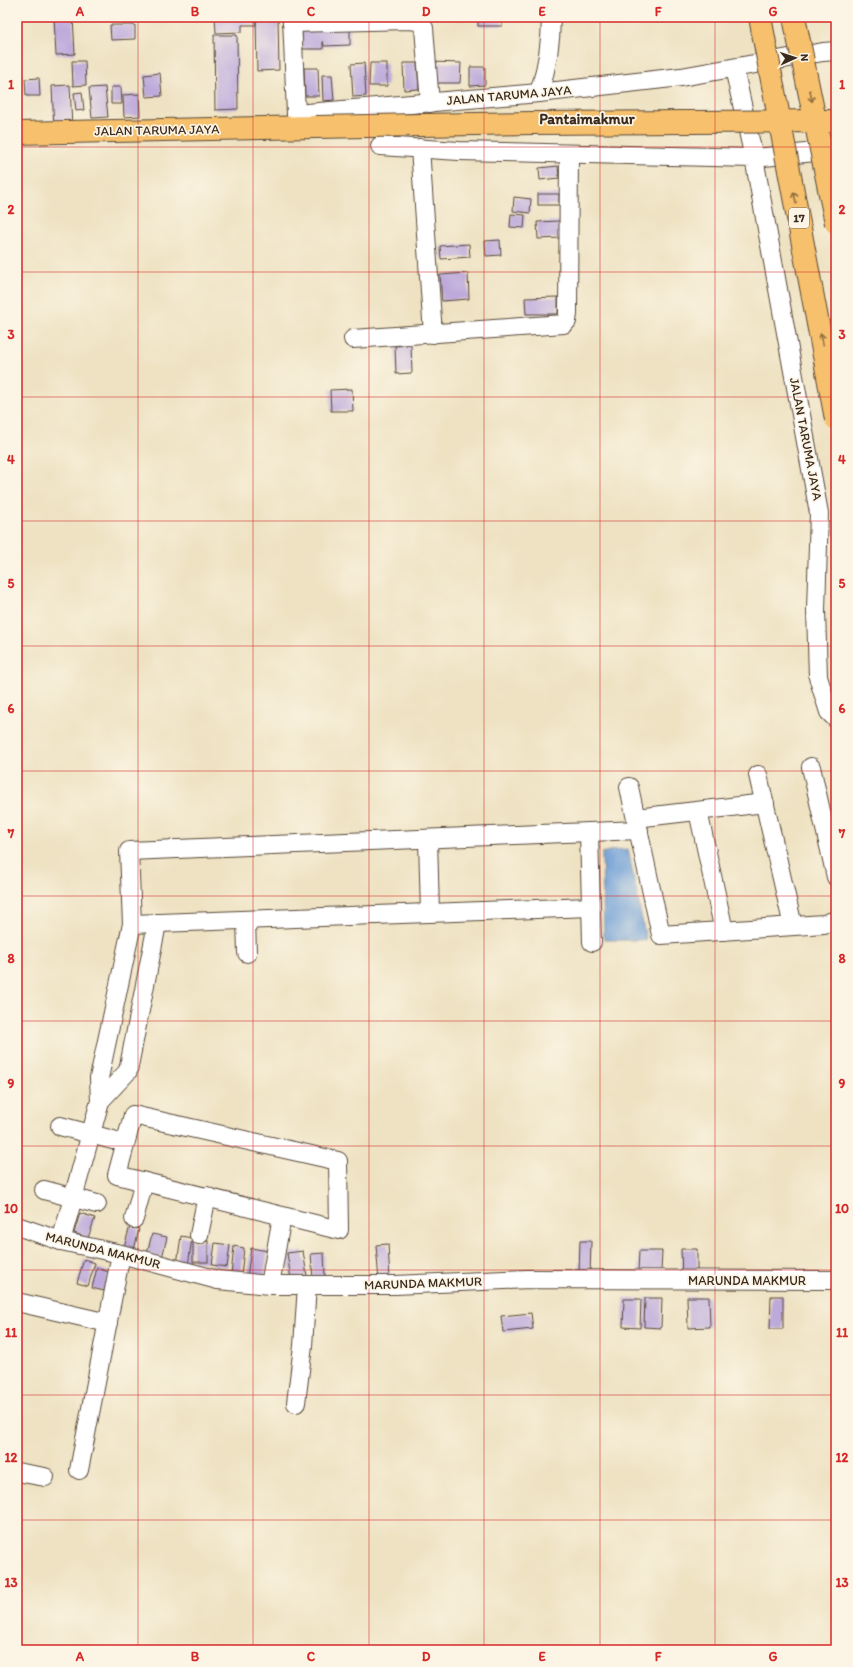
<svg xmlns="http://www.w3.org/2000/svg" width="853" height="1667" font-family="Itim,sans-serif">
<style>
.water{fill:#6c9dd6;stroke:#54647a}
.building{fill:#bdaadb}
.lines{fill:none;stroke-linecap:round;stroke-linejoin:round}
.minor-casing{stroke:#564637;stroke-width:20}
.major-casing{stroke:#564637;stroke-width:24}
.minor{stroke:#fff;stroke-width:18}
.major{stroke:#f7c06c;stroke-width:22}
.major-bridge-casing{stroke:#564637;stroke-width:24;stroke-linecap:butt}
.highway-bridge-casing{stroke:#564637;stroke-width:24;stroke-linecap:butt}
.major-bridge{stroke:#f7c06c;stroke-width:22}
.highway-bridge{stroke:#f7c06c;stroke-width:22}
.oneway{stroke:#906e41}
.grid{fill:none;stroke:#d62828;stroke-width:1;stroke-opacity:0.55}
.labels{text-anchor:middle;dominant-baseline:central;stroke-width:3.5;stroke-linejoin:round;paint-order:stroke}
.shield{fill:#fcf5e5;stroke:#75675a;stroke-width:1}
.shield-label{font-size:12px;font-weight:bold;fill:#3b2a1e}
.street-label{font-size:13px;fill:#3b2a1e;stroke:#fcf5e5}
.quarter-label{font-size:15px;font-weight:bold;fill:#3b2a1e;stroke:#fcf5e5}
.neatline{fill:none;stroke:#d62828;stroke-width:1.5}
.grid-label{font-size:13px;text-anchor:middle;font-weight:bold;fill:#d62828}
</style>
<rect width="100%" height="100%" fill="#fcf5e5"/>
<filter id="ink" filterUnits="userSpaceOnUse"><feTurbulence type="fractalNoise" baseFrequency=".025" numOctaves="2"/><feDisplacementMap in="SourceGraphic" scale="8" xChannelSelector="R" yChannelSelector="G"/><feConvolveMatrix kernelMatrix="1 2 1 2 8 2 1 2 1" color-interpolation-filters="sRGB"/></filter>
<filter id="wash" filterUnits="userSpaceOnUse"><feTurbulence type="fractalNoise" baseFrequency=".012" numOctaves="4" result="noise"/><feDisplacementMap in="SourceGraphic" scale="16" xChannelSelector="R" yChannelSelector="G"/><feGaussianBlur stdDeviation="0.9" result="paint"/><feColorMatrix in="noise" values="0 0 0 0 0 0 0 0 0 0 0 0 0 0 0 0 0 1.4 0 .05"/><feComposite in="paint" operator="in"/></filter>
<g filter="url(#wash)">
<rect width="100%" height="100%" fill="#eee2c2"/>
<polygon class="water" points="628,849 646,940 604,940 602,853 613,850"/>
<g id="blocks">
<g class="building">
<polygon points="54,17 73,17 75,54 56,55"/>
<polygon points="215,17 256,17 256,25 242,25 242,32 216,33"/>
<polygon points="256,17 278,17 279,70 257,71"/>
<rect x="478" y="17" width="24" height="9"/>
<polygon points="110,25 135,25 135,39 111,40"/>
<polygon points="350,26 350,45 324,46 323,41 323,49 302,49 302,31"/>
<polygon points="214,35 237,35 238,109 215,110"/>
<polygon points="72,61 85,61 86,85 73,86"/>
<polygon points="432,62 461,63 460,83 432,83"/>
<polygon points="364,63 366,96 353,97 351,64"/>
<polygon points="370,63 387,63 387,86 369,86"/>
<polygon points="403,63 417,63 419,89 404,90"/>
<polygon points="470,67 485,67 485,85 470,86"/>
<polygon points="304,68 318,68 319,96 305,96"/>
<polygon points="160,73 162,96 146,97 144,75"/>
<polygon points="322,75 332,75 334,100 323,101"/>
<polygon points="39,78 40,96 26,96 25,79"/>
<polygon points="70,85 72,128 54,129 52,86"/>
<polygon points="105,87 108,117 92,118 89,88"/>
<polygon points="111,87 121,87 122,104 111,104"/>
<polygon points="82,92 84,110 76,111 74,93"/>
<polygon points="139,94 140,116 124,117 123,95"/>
<polygon points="558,166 559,178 540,180 539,168"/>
<rect x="538" y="194" width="21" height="11"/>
<polygon points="514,197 531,199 530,213 513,211"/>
<polygon points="511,214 525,215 524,228 510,227"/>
<polygon points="560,221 561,238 538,239 537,222"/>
<polygon points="500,240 501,255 486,256 485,241"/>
<polygon points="469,244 470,257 441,259 440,246"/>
<polygon points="468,273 469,299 442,301 440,275"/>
<polygon points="558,297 558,314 526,314 525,298"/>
<polygon points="411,345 412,373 396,374 395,346"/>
<polygon points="352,389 353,411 331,411 330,390"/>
<polygon points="80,1213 95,1218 88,1238 74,1233"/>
<polygon points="130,1226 139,1229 134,1250 124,1247"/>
<polygon points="152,1234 167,1237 162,1258 147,1254"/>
<polygon points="181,1236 192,1238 188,1266 177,1264"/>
<rect x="193" y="1241" width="15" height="21"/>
<polygon points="580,1241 591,1241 590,1274 579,1273"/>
<polygon points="215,1243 230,1245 227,1267 212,1265"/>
<polygon points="388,1244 390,1280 379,1281 376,1245"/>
<polygon points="234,1246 244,1248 241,1276 231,1275"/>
<polygon points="251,1248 268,1251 264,1280 247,1278"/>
<polygon points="681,1249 697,1249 697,1275 682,1276"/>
<polygon points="303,1251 307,1276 291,1279 287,1253"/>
<polygon points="639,1251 662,1251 661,1272 638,1272"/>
<polygon points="324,1253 325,1278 313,1278 311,1254"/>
<polygon points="84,1259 95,1263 88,1286 77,1283"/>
<polygon points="97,1268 109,1272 104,1291 92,1288"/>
<polygon points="771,1296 783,1296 783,1329 770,1329"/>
<polygon points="687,1297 709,1297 710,1327 688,1328"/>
<polygon points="645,1298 662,1298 661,1328 644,1327"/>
<polygon points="624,1299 641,1299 640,1328 623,1327"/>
<polygon points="531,1313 533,1329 503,1332 501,1316"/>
</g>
</g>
</g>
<g filter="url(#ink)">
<use href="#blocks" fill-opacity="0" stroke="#564637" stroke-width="1"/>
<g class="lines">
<defs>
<g id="minor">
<polyline points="292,17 296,114"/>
<polyline points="292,23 408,20 419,21 424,28 430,103"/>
<polyline points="734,68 754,158 836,150"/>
<path d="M539 93C547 68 551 44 551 17"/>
<polyline points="297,127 296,114 539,93 681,77 823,52 836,51"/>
<polyline points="380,146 459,151 754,158 819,513 816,610 818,677 829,712 836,719"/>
<polyline points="420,148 433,334"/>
<polyline points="353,339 564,324 567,321 568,314 569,154"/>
<polyline points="811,767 836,877"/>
<polyline points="758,775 793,926"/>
<polyline points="629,787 661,935 824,924 836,920"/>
<polyline points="698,811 724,931"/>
<polyline points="636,818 765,803"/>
<polyline points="589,832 592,942"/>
<polyline points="428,839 430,913"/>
<polyline points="246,920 247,953"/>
<polyline points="132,924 591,907"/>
<polyline points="100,1101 128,1071 157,924"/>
<polygon points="133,1115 338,1161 339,1230 117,1175"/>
<polyline points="60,1126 113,1140"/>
<polyline points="44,1190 97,1204"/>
<polyline points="134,1219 144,1182"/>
<polyline points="17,1226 61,1241 121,1254 218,1280 270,1285 395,1285 528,1279 836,1280"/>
<polyline points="199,1235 207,1196"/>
<polyline points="61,1241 100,1101 99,1078 132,924 129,851 639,830"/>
<polyline points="270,1285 282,1216"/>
<polyline points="17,1302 108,1323"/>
<polyline points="296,1403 303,1346 307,1285"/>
<polyline points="79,1470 121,1254"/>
<polyline points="17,1472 45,1477"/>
</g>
<polyline id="major" points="17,133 315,127"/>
</defs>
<use href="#minor" class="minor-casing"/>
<use href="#major" class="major-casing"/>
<use href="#minor" class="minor"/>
<use href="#major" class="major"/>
<defs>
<polyline id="major-bridge" points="315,127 532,123 836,121"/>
<g id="highway-bridge">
<polyline points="760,17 836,419"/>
<polyline points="794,17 836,223"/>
</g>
</defs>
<use href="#major-bridge" class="major-bridge-casing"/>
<use href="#highway-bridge" class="highway-bridge-casing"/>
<use href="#major-bridge" class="major-bridge"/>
<use href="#highway-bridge" class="highway-bridge"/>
</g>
<defs><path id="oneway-shaft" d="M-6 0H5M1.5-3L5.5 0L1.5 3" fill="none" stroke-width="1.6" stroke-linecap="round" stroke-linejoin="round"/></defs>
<g class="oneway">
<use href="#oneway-shaft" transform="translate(811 96) rotate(78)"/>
<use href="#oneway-shaft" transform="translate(795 198) rotate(-101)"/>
<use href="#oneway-shaft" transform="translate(822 339) rotate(-101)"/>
</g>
</g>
<path class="grid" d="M138 17V1650M253 17V1650M369 17V1650M484 17V1650M600 17V1650M715 17V1650M17 147H836M17 272H836M17 397H836M17 521H836M17 646H836M17 771H836M17 896H836M17 1021H836M17 1146H836M17 1270H836M17 1395H836M17 1520H836"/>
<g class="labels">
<rect class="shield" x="789" y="208" width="20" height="20" rx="3"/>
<g class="shield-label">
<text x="799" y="218">17</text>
</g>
<g class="street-label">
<text transform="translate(509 95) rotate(-5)">JALAN TARUMA JAYA</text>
<text transform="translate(157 130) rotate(-1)">JALAN TARUMA JAYA</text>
<text transform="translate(806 439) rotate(79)">JALAN TARUMA JAYA</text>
<text transform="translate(103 1250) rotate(14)">MARUNDA MAKMUR</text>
<text x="747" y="1280">MARUNDA MAKMUR</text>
<text transform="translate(423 1283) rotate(-2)">MARUNDA MAKMUR</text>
</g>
<g class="quarter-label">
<text x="587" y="119">Pantaimakmur</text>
</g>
</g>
<rect width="853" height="1667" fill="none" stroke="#fcf5e5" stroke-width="44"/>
<g transform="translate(795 58) rotate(87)" stroke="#fcf5e5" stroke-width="3" paint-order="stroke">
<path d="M0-3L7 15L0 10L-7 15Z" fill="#3b2a1e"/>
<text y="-6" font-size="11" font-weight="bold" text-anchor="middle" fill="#3b2a1e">N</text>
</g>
<rect x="22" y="22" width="809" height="1623" class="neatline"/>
<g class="grid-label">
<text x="80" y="16">A</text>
<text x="195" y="16">B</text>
<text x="311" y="16">C</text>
<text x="426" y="16">D</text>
<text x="542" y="16">E</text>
<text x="658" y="16">F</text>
<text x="773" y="16">G</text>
<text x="11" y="89">1</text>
<text x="842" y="89">1</text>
<text x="11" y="214">2</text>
<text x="842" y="214">2</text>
<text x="11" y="339">3</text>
<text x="842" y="339">3</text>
<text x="11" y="464">4</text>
<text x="842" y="464">4</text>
<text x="11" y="588">5</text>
<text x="842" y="588">5</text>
<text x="11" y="713">6</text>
<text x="842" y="713">6</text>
<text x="11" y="838">7</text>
<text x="842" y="838">7</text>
<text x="11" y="963">8</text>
<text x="842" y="963">8</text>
<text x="11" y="1088">9</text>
<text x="842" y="1088">9</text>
<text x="11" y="1213">10</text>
<text x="842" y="1213">10</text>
<text x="11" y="1337">11</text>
<text x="842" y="1337">11</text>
<text x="11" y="1462">12</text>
<text x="842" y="1462">12</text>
<text x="11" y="1587">13</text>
<text x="842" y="1587">13</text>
<text x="80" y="1661">A</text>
<text x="195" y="1661">B</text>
<text x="311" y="1661">C</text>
<text x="426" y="1661">D</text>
<text x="542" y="1661">E</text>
<text x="658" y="1661">F</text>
<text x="773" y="1661">G</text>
</g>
</svg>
